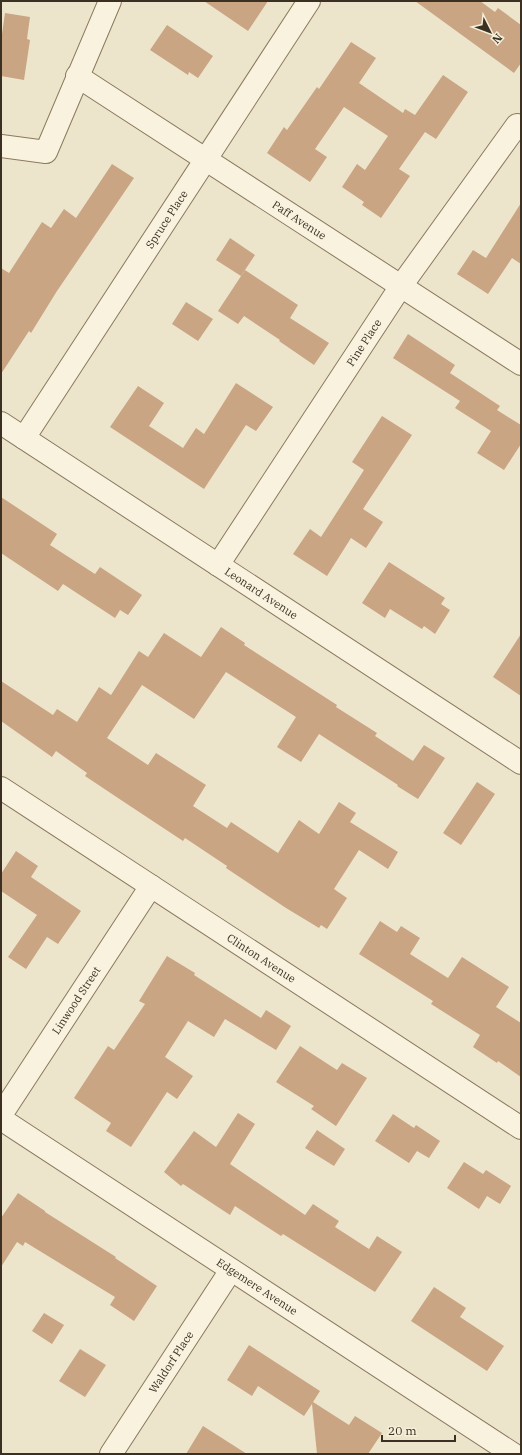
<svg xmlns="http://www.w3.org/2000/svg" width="522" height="1455" font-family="'IBM Plex Serif',serif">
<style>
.building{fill:#c9a583}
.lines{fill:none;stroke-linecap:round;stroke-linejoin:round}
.street-casing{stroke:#8a795f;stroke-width:24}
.street{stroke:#f8f2de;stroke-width:22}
.labels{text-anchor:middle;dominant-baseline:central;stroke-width:3;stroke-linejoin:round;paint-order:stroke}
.street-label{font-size:11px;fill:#3b3022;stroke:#f5efda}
</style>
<rect width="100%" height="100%" fill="#ede5cb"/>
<g class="building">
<polygon points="204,1 268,1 248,31"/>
<polygon points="415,1 480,1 495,12 498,8 521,25 521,63 514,73"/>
<polygon points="5,13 30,17 27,39 30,40 24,80 1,76 1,41"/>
<polygon points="167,25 213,56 198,78 189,72 188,75 150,50"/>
<polygon points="351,42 376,58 359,83 403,113 405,109 415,115 443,75 468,92 436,139 425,132 399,169 410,176 381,218 362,205 364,202 342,187 357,164 365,170 388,136 344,107 315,149 327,157 310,182 267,153 284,127 287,130 317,87 319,89"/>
<polygon points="112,164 134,178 57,291 31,333 29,331 1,374 1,268 9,273 42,222 51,228 64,209 76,218"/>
<polygon points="521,203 521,264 512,258 488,294 457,274 473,250 486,258"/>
<polygon points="230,238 255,255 241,276 216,260"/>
<polygon points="245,270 298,305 290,318 329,343 314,365 279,341 280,340 244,316 238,324 218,311"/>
<polygon points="186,302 213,319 198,341 172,324"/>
<polygon points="408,334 455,365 450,373 500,406 497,410 521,425 521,444 504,470 477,453 491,431 455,408 460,401 393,358"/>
<polygon points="236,383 273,407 256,431 246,425 204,489 110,427 138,386 164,403 149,426 183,448 196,428 204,434"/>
<polygon points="382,416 412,435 363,509 383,522 366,548 351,538 327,576 293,554 310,529 321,537 364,470 352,462"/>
<polygon points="1,497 57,534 50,545 95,574 100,567 142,595 128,615 120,610 115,618 63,584 58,591 1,553"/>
<polygon points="389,562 445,598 441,604 450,610 435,634 424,626 422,629 390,609 385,618 362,603"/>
<polygon points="221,627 245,643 244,645 337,705 336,707 377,733 375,736 413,761 424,745 445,758 418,799 397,786 398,785 319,734 301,762 277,747 296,717 226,672 194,719 142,685 107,738 148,765 156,753 206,785 193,806 227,828 231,822 278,853 299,820 319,834 339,802 356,813 350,822 398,852 388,869 359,850 334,889 347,898 327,929 321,925 319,928 286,908 226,868 227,866 185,838 183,841 124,802 85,776 87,773 56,751 52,757 1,721 1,681 53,715 57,709 77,722 99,687 111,695 139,651 148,657 164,633 201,657"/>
<polygon points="521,634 521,696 493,677"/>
<polygon points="477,782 495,794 461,845 443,833"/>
<polygon points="16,851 38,866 31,877 81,911 58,944 47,937 26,969 8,957 37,915 1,891 1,874"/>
<polygon points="380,921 397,932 401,926 420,938 410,954 448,978 462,957 509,987 496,1007 521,1023 521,1077 498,1061 497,1063 473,1047 480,1035 431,1004 433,1001 359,954"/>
<polygon points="167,956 195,973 194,975 261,1018 266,1010 291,1026 276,1050 225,1019 214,1037 188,1021 165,1057 193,1076 177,1099 167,1092 131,1147 106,1131 111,1123 74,1098 108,1046 114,1050 145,1004 139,1001"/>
<polygon points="300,1046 337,1070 342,1063 367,1078 336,1126 311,1109 314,1106 276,1082"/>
<polygon points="238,1113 255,1124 230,1164 305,1215 313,1204 339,1221 335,1227 369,1249 377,1236 402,1252 375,1292 283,1234 281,1236 235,1206 230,1215 183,1184 181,1186 164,1172 194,1131 216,1147"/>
<polygon points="393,1114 414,1128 416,1125 440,1141 429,1158 417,1151 409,1163 375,1141"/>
<polygon points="317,1130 345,1149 334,1166 305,1148"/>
<polygon points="464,1162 483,1174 486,1170 511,1186 500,1204 487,1196 479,1209 447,1188"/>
<polygon points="18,1193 45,1211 45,1212 116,1257 115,1258 157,1286 134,1321 110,1305 115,1297 25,1242 23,1246 17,1242 1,1267 1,1218"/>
<polygon points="434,1287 466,1308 460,1317 504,1346 487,1371 411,1321"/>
<polygon points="44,1313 64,1325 52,1344 32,1331"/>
<polygon points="249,1345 320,1391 313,1402 349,1425 355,1416 382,1433 368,1454 317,1454 312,1404 304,1416 258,1386 252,1396 227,1380"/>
<polygon points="80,1349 106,1365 85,1397 59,1381"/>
<polygon points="203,1426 247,1454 186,1454"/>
</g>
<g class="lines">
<defs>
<g id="street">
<path id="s1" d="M77 76 521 364"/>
<polyline points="1,146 46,152 110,1"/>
<path id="s2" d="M1 423 521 763"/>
<path id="s3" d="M24 438 309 1"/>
<path id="s4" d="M218 565 401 286 517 125"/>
<path id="s5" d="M1 788 521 1128"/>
<path id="s6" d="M1 1115 151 886"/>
<path id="s7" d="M1 1119 513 1454"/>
<path id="s8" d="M111 1454 231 1270"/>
</g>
</defs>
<use href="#street" class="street-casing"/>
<use href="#street" class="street"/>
</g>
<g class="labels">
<g class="street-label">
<text stroke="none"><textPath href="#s3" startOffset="261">Spruce Place</textPath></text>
<text stroke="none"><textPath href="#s1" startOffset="265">Paff Avenue</textPath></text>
<text stroke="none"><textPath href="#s4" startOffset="266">Pine Place</textPath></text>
<text stroke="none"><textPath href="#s2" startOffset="311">Leonard Avenue</textPath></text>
<text stroke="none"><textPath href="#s5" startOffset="311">Clinton Avenue</textPath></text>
<text stroke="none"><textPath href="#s6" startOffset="137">Linwood Street</textPath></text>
<text stroke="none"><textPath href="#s7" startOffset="306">Edgemere Avenue</textPath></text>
<text stroke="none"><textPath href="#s8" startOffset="110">Waldorf Place</textPath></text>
</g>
</g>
<rect width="522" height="1455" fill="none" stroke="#3b3022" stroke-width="4"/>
<g transform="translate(490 32) rotate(132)" stroke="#f5efda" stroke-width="3" paint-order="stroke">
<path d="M0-3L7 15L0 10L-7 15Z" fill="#3b3022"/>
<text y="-6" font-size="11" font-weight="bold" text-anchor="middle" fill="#3b3022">N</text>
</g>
<path d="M382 1435v6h73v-6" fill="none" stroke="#3b3022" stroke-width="2"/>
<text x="388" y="1435" font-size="12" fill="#3b3022" stroke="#f5efda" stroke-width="3" paint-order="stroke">20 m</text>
</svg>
